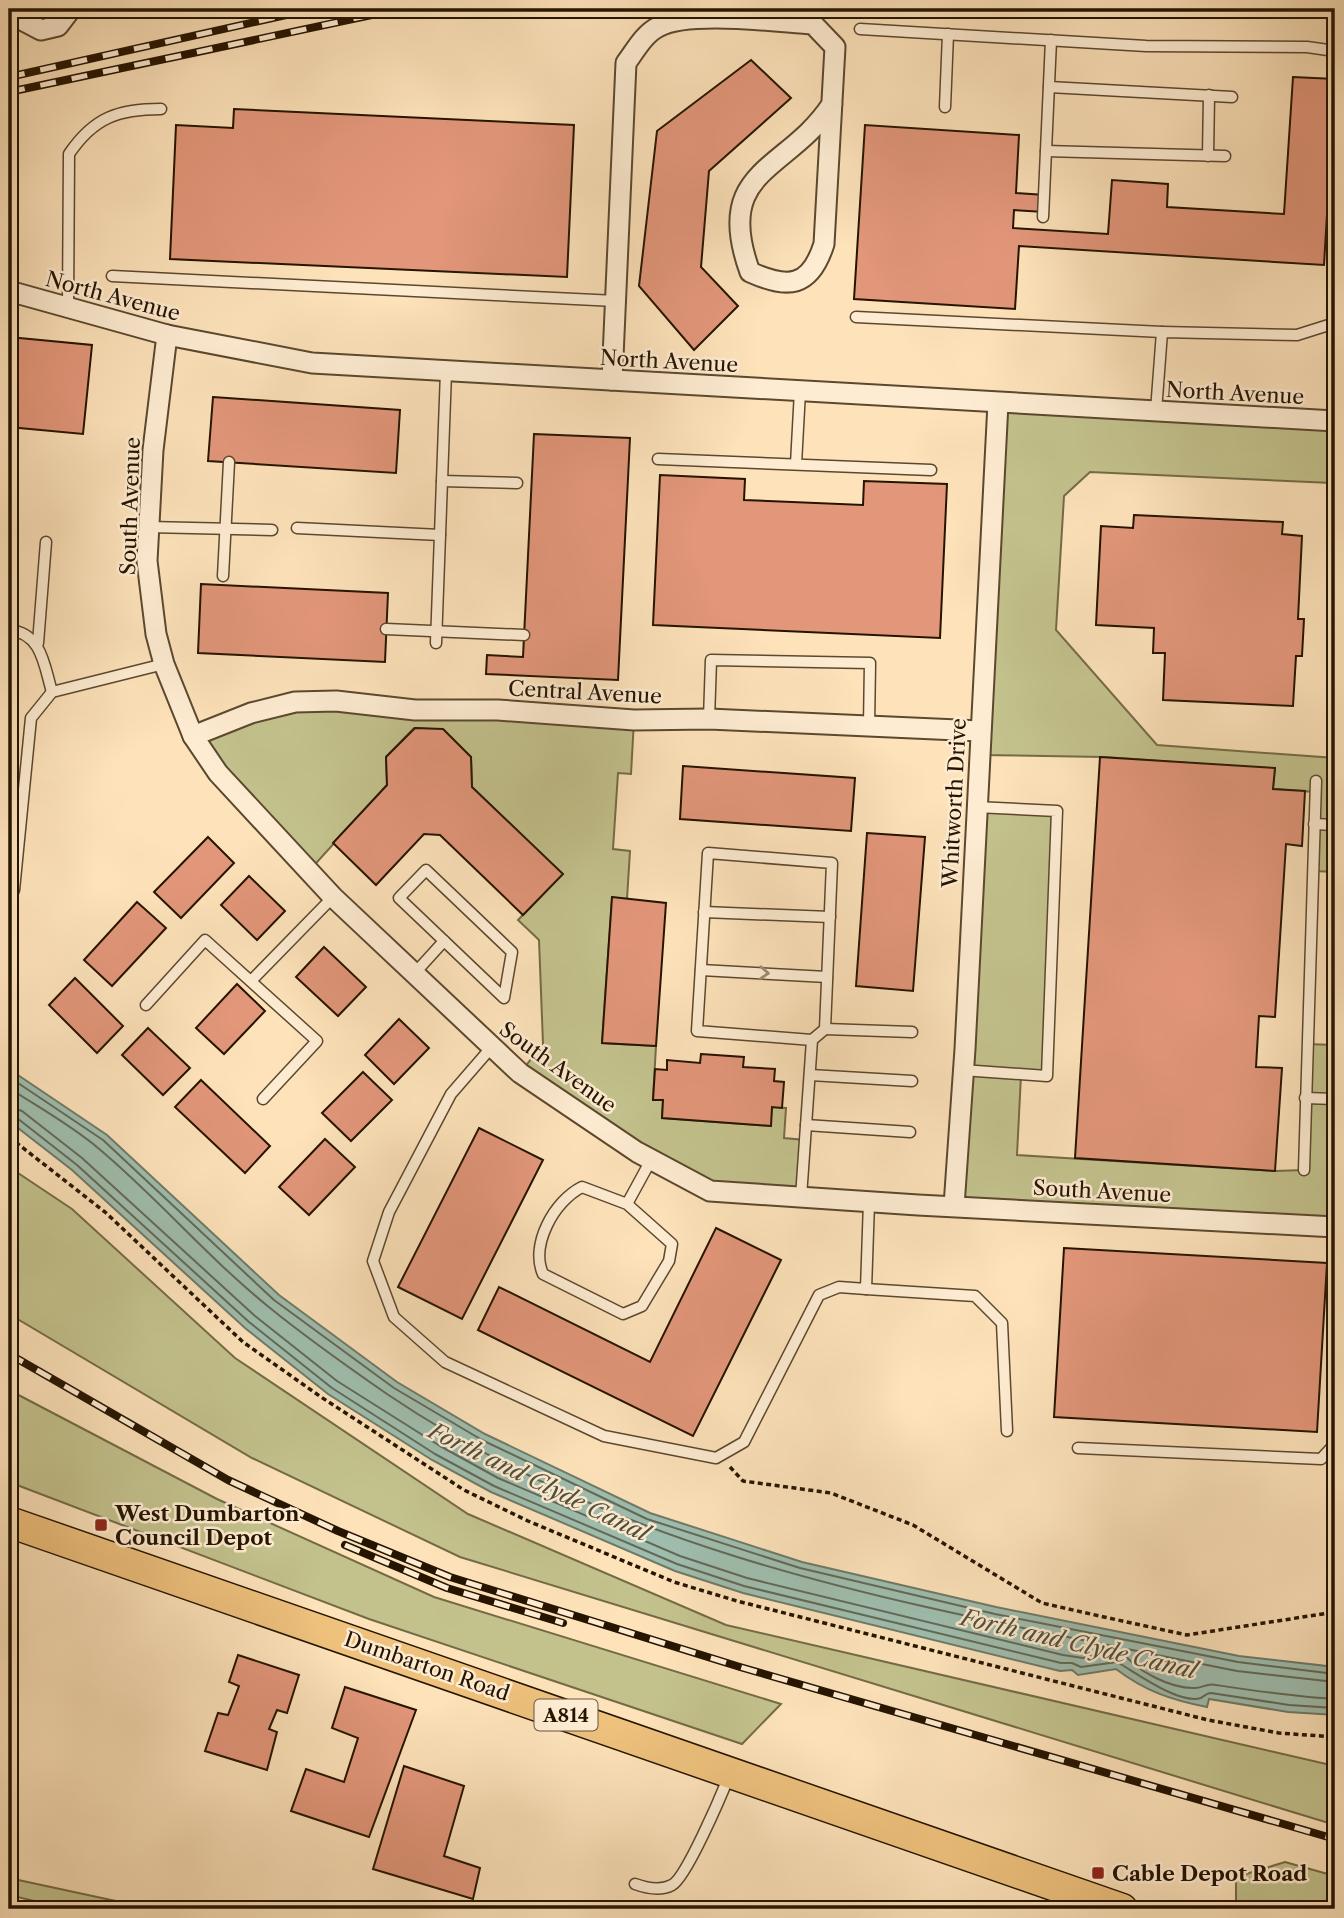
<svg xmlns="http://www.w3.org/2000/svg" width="1344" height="1918" font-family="'Libre Caslon Text',serif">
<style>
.green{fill:#c3c28d;stroke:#746b46;stroke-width:2}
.water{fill:#9fbeaf;stroke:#6e7a69;stroke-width:2}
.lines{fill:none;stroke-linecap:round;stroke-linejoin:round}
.shore{stroke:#626958;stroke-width:2}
.building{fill:#e2967a;stroke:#251400;stroke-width:2}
.service-casing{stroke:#5b482e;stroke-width:13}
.minor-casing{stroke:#5b482e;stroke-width:23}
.primary-casing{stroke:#251400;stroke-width:33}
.path{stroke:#251400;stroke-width:3.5;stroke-dasharray:5 3.5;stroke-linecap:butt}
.service{stroke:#feecd2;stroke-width:10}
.minor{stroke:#feecd2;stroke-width:19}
.primary{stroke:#eec17d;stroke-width:30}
.rail-casing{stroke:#251400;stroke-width:8}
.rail{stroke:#feecd2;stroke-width:5;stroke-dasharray:16;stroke-linecap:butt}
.oneway{stroke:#9c8b74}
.poi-dot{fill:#8f2418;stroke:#feecd2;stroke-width:2.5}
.labels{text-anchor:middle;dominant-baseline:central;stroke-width:5;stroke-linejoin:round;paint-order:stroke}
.shield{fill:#feecd2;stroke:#66553f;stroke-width:2}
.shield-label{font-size:19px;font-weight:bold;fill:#251400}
.street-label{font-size:21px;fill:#251400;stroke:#feecd2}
.poi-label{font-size:21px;font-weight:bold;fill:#251400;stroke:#feecd2;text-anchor:start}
.water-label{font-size:23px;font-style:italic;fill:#50503d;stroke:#feecd2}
</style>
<rect width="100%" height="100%" fill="#fde2ba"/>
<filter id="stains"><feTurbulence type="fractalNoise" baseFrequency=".00286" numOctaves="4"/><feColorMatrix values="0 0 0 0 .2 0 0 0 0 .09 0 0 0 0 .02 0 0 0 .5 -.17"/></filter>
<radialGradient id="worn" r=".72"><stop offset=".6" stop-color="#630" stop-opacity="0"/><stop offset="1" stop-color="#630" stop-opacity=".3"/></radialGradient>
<g class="green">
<polygon points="998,403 1335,421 1335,488 1332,483 1090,472 1064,496 1056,630 1157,745 1335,758 1335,872 1313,871 1315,792 1273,789 1275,769 1104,757 979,755"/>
<polygon points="295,702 634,720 631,774 618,773 613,849 630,851 627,899 612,898 602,1043 656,1046 653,1099 663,1100 662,1118 770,1126 772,1107 786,1108 784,1138 805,1140 801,1197 710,1191 520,1073 543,1044 539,940 518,920 562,874 472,787 471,757 444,730 414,728 386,757 387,785 309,871 193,736"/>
<polygon points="976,807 1057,811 1047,1076 1021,1075 1017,1155 1275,1171 1304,1170 1306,1044 1335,1045 1335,1227 954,1206"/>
<polygon points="9,1167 72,1209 235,1358 468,1514 726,1625 1335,1766 1335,1825 460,1557 252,1458 9,1314"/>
<polygon points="9,1390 217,1499 434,1597 781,1704 742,1744 369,1619 9,1482"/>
<polygon points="1285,1862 1335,1876 1335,1909 1236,1908 1236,1877"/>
<polygon points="9,1878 153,1909 68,1909 9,1895"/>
</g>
<path class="water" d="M9 1069 107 1135 279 1295 397 1382 485 1434 650 1513 802 1562 996 1607 1239 1656 1335 1667V1715L1288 1712 1209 1699 1207 1707C1171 1700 1145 1691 1116 1669L1078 1675 1072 1670 1060 1671 743 1593 675 1571 491 1492 432 1460 328 1394 245 1328 72 1170 9 1121Z"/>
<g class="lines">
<g class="shore">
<polyline points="9,1077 103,1140 274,1300 394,1388 482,1440 647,1519 800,1568 995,1614 1238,1662 1335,1674"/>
<path d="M9 1088C38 1107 71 1125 98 1148 158 1198 209 1259 270 1308 307 1338 348 1367 387 1394 605 1542 859 1596 1113 1646L1115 1651 1083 1658 1063 1655 747 1578 680 1556 498 1478 440 1446 337 1381 255 1316 82 1158 22 1111 9 1107"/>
<path d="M9 1116 17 1118 77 1165 249 1322 332 1388 435 1454 494 1486 677 1564 744 1586 1061 1663H1072L1081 1667 1117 1662C1135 1672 1179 1705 1201 1698 1204 1696 1207 1693 1211 1693L1289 1705 1335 1708"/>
<path d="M1335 1682 1237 1671 1127 1649 1123 1652C1135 1671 1172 1689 1195 1688 1202 1688 1207 1683 1216 1685 1256 1691 1295 1697 1335 1699"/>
</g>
</g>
<g class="building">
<polygon points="751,60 791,98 709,171 701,267 738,306 694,350 639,286 657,131"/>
<polygon points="1293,77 1335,79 1324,265 1019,246 1015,309 854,299 865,125 1019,135 1016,193 1045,195 1044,212 1014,210 1013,228 1108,234 1112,180 1168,184 1167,207 1284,214"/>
<polygon points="234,109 574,125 567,277 170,259 176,125 233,128"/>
<polygon points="9,337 92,345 83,434 9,427"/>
<polygon points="213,397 400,410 396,473 208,461"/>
<polygon points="534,434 630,438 618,680 486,674 487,655 523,657"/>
<polygon points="660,475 745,479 744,500 863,505 864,481 947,484 940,638 653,625"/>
<polygon points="1134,515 1283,522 1282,534 1302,536 1298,619 1304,619 1302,656 1296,656 1293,706 1163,700 1165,653 1153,653 1154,628 1096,625 1101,526 1133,528"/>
<polygon points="201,584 388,593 385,662 198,653"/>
<polygon points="415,728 443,729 471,757 472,787 563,874 523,915 440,835 424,834 376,885 333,843 387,785 386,757"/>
<polygon points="1100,757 1275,768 1273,789 1305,791 1302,846 1286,844 1275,1017 1259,1016 1256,1067 1282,1068 1275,1171 1075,1158"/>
<polygon points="683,766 855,778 851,831 680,819"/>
<polygon points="867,833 925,837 913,991 856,986"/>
<polygon points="208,837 234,863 181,918 154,892"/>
<polygon points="249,876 285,911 257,940 221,905"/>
<polygon points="612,897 666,903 656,1046 602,1043"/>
<polygon points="137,902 166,928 112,986 84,960"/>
<polygon points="324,947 366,987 338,1016 296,977"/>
<polygon points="75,978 123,1026 97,1053 49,1005"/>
<polygon points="237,984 265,1011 224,1054 196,1028"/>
<polygon points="399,1019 429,1048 394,1084 365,1055"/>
<polygon points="148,1028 190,1068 163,1095 122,1055"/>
<polygon points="701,1054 744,1057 743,1067 775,1069 774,1081 784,1082 782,1108 772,1107 771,1126 662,1118 663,1100 653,1100 655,1069 667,1070 667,1060 700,1063"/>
<polygon points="363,1072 392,1100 351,1141 322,1113"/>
<polygon points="201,1080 270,1146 245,1173 175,1107"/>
<polygon points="479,1128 543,1160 462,1319 398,1287"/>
<polygon points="325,1139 355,1167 309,1215 279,1187"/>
<polygon points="716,1228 781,1260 693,1436 478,1330 499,1287 650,1362"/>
<polygon points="1064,1248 1327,1263 1317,1432 1054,1417"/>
<polygon points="238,1655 299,1675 287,1713 277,1710 269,1729 277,1732 267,1770 205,1751 218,1713 228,1715 239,1686 229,1682"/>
<polygon points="345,1687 416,1710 369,1837 291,1811 306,1769 344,1782 358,1738 332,1728"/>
<polygon points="404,1766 464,1786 444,1856 480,1868 473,1899 373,1869"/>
</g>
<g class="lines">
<defs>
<g id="service">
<polyline points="860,29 1146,46 1307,47 1335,51"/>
<polyline points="1049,87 1232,97"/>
<polyline points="945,107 948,34"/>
<polyline points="1046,151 1225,156"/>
<polyline points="1208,156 1209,95"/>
<polyline points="1043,217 1051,40"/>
<polyline points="112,276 616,301"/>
<path d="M68 308 69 154C94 117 119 109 161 109"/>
<polyline points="856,317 1162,332"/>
<polyline points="1156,411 1162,332 1297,335 1335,323"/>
<polyline points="658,459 931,470"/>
<polyline points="796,464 800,391"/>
<polyline points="442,481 517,483"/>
<polyline points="149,527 272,530"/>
<polyline points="297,528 440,535"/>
<polyline points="223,576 229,462"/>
<polyline points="386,629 524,635"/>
<path d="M9 630C42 633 44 665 52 692"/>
<polyline points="38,643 46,542"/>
<polyline points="436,643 446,372"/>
<polyline points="709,719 711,660 870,663 869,726"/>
<polyline points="1334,720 1335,697"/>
<polyline points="1314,824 1335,825"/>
<polygon points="426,870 512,952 504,998 399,898"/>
<polyline points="9,893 14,890 31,718 52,692 164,664"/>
<polyline points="704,912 830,917"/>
<polyline points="701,970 827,977"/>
<polyline points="414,974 444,941"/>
<polyline points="251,981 333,897"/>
<polyline points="146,1005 205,940 317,1041 263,1099"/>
<polyline points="825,1029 912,1032"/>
<polyline points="490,1049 451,1094 389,1212 373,1261 394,1317 445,1362 604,1436 716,1458 744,1442 819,1295 839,1287 866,1289 869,1202"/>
<polyline points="962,1070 1047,1076 1057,811 976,807"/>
<polyline points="810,1075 912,1081"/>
<polyline points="1305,1098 1335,1099"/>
<polyline points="806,1125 910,1132"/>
<polyline points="1304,1170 1316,781"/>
<polyline points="801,1197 812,1040 697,1031 708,853 832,863 825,1029 812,1040"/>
<path d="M627 1204 582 1187C554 1201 530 1245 543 1274L623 1314 642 1306 669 1261 672 1244 627 1204 651 1160"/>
<polyline points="866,1289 975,1296 1002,1323 1007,1431"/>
<polyline points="1078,1448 1321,1459 1333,1446 1335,1350"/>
<path d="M635 1884C646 1888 661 1891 672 1885 686 1878 721 1796 729 1776"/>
</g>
<g id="minor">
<polyline points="17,9 22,20 41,30 58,26 71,9"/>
<polyline points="9,291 167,335 312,363 1335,421"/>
<polyline points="167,335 153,450 147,561 156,634 164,664 193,736 218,773 333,897 520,1073 637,1152 710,1191 918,1205 1335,1227"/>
<path d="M612 380 626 63C635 51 644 34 658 27 688 10 777 22 813 24L835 47 824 244C810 288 788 289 750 272 712 168 788 172 832 104"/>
<polyline points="193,736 251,713 295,702 336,701 415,710 498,710 634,720 709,719 980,731"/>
<polyline points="954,1206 965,1049 998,403"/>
</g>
<polyline id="primary" points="9,1522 1122,1909"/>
</defs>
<use href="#service" class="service-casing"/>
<use href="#minor" class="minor-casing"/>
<use href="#primary" class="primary-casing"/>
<g class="path">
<polyline points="9,1137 105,1212 243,1342 321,1397 464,1490 528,1521 674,1582 737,1601 1208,1720 1279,1733 1335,1737"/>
<polyline points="730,1467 743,1481 831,1493 913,1525 1042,1603 1104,1617 1187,1635 1335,1612"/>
</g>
<use href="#service" class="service"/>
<use href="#minor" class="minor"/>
<use href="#primary" class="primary"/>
<defs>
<g id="rail">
<polyline points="9,77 313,9"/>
<polyline points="9,92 400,9"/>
<polyline points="9,1354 228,1480 338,1531 450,1577 740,1667 1335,1839"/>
<polyline points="345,1545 447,1588 563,1623"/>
</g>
</defs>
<use href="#rail" class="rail-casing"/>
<use href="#rail" class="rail"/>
</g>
<defs><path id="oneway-chevron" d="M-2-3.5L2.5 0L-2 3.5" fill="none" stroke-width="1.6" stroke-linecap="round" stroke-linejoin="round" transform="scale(1.75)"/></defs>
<use class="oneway" href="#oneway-chevron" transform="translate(764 973) rotate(3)"/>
<g class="poi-dot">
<rect x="94" y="1518" width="14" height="14" rx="3.5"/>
<rect x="1091" y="1866" width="14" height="14" rx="3.5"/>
</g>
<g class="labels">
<rect class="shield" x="534.5" y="1699.5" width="63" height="31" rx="5"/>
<g class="shield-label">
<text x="566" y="1715">A814</text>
</g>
<g class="street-label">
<text transform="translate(113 296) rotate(15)">North Avenue</text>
<text transform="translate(669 361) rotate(3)">North Avenue</text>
<text transform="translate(1235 393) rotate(3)">North Avenue</text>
<text transform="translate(130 506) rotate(-88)">South Avenue</text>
<text transform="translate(585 692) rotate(3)">Central Avenue</text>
<text transform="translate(954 803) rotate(-87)">Whitworth Drive</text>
<text transform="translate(558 1067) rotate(36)">South Avenue</text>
<text transform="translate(1102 1191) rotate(3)">South Avenue</text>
<text transform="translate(427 1666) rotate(19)">Dumbarton Road</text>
</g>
<g class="poi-label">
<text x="115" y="1513">West Dumbarton<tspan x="115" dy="24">Council Depot</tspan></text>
<text x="1112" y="1873">Cable Depot Road</text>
</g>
<g class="water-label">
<text transform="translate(539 1482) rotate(26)">Forth and Clyde Canal</text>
<text transform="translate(1079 1644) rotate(13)">Forth and Clyde Canal</text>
</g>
</g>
<rect width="1344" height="1918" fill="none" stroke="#fde2ba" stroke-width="35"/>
<rect x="10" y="10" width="1323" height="1897" fill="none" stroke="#251400" stroke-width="3.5"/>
<rect x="18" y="18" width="1309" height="1883" fill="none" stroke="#251400" stroke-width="2"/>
<rect width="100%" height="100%" filter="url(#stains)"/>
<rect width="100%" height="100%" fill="url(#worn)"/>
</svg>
